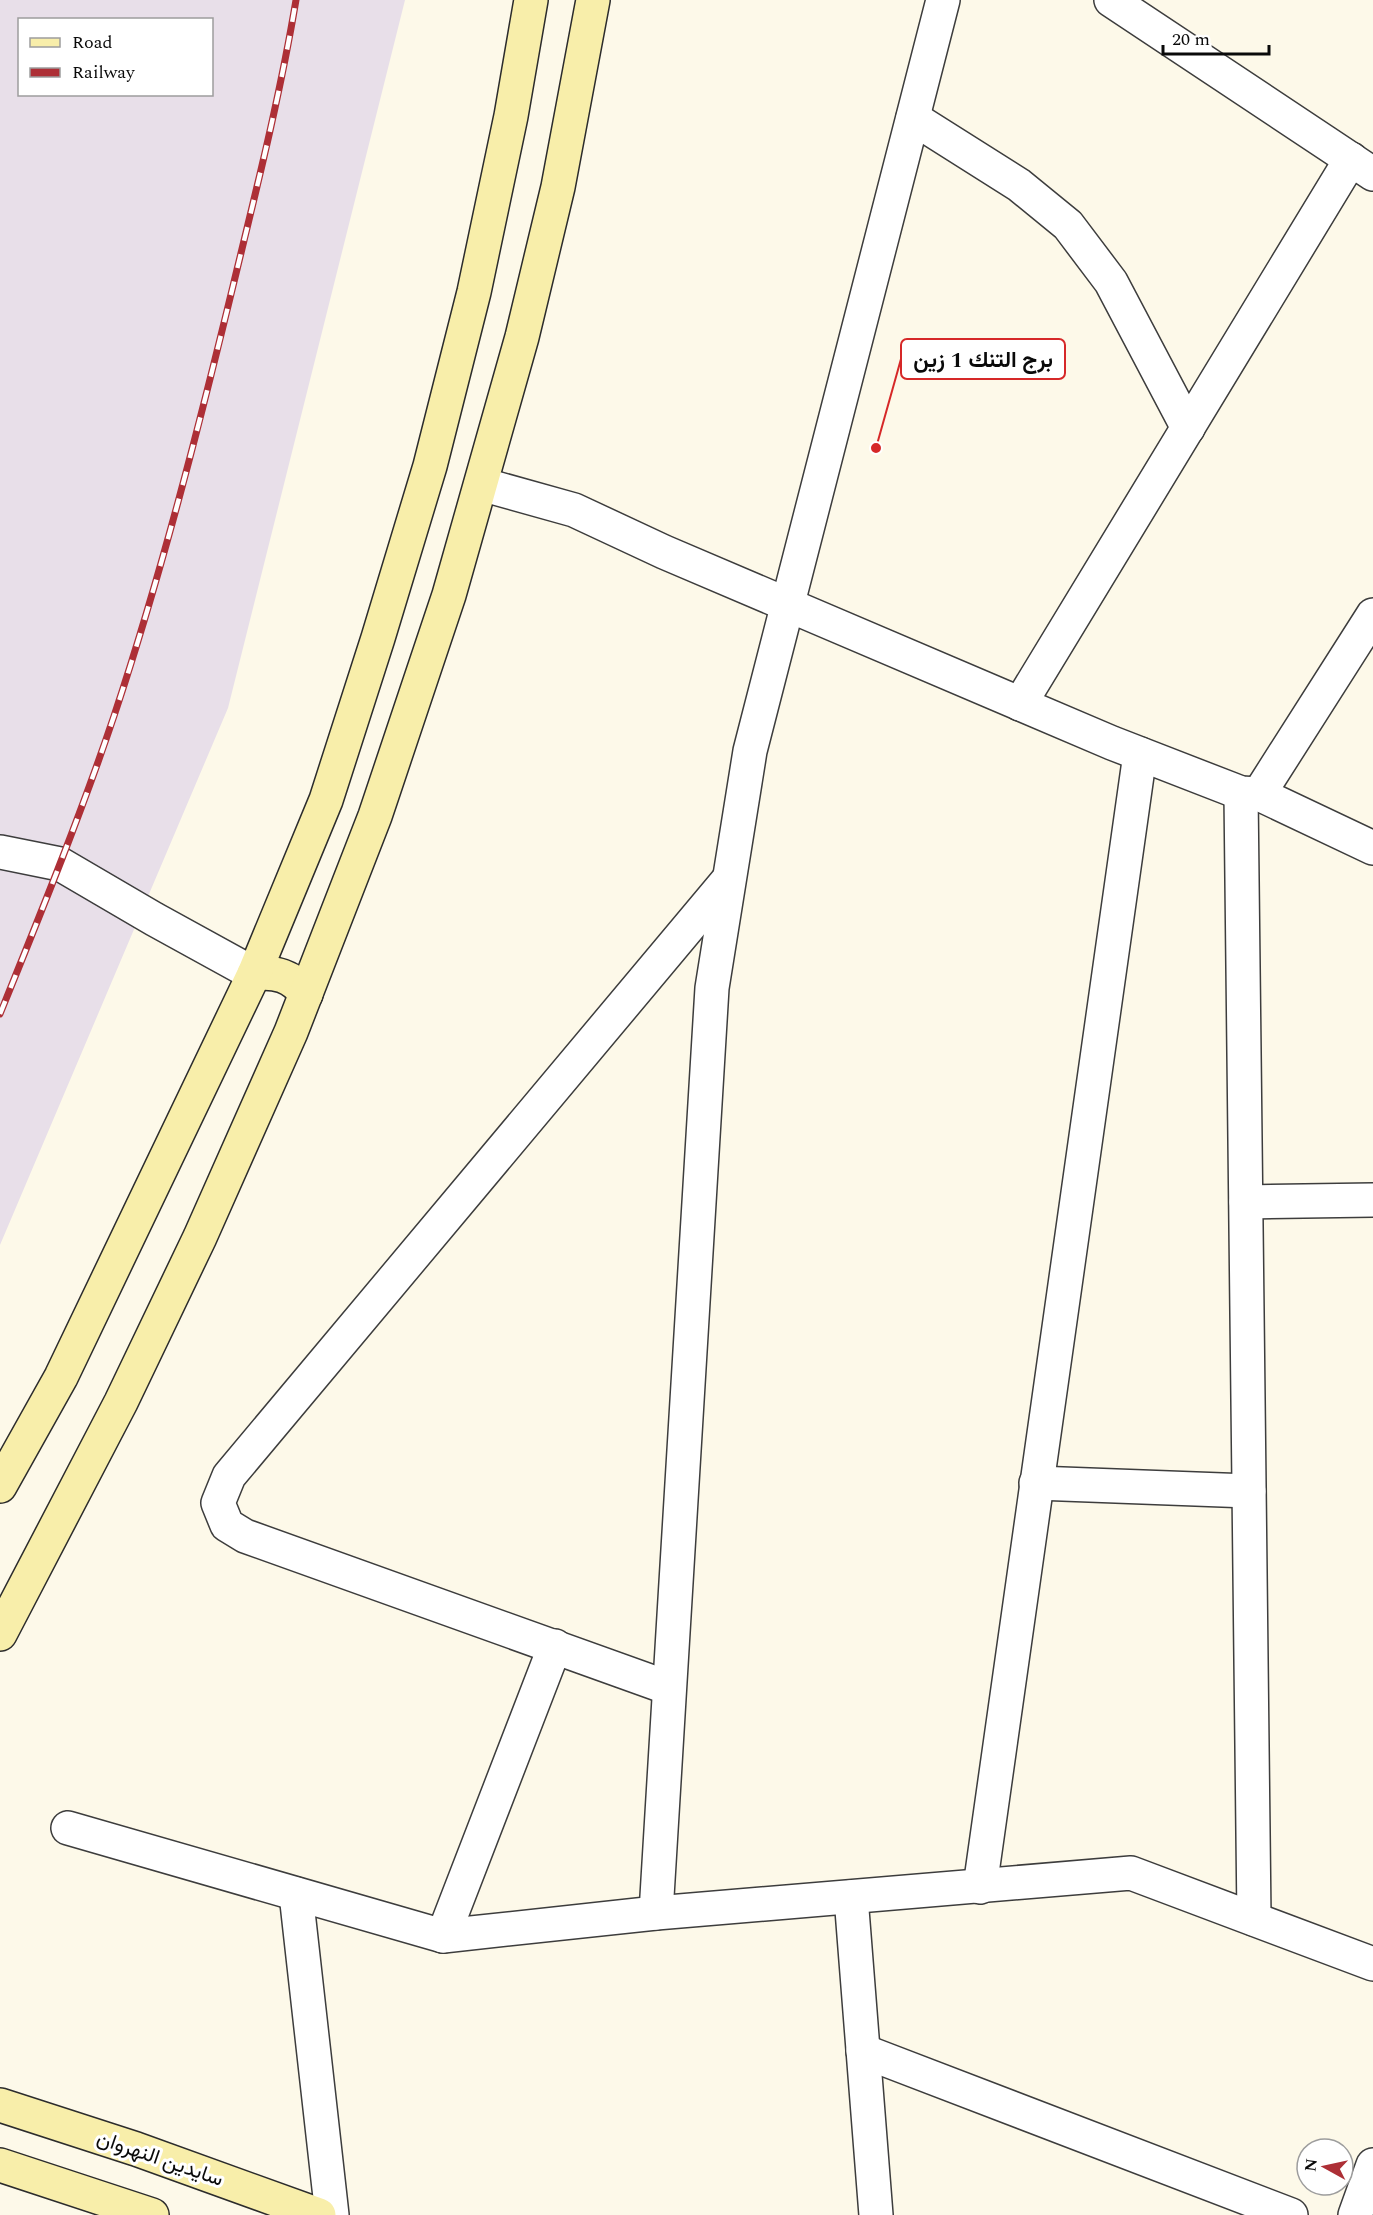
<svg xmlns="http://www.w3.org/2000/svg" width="1373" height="2215" font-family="Spectral,Vazirmatn,serif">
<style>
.industrial{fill:#e8dfe9;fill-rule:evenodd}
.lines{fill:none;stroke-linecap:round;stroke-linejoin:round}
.minor-casing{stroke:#3d3d3d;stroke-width:36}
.secondary-casing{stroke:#2c2c2c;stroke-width:36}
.minor{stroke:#fff;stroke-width:33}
.secondary{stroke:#f8eeaa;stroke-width:33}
.rail-casing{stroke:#ad2f36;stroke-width:7}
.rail{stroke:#fff;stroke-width:4.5;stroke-dasharray:14;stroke-linecap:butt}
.labels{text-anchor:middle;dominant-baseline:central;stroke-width:6;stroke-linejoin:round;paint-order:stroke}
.street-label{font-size:21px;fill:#0a0a0a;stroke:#fff}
.leader{fill:none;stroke:#d62828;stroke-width:2}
.callout-dot{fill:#d62828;stroke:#fff;stroke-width:2}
.callout{fill:#fff;stroke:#d62828;stroke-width:2}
.callout-label{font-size:22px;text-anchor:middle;font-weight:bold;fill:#0a0a0a}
</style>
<rect width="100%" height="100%" fill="#fdf9e9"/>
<path class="industrial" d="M0 0H405L228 708 0 1245ZM20 20H212V94H20Z"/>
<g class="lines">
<defs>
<g id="minor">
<polyline points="1111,0 1373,174"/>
<polyline points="913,118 1019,185 1068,225 1111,282 1188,428"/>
<polyline points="481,484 574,510 664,552 1112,743 1241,793 1259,794 1373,848"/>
<polyline points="1020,704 1351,159"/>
<polyline points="1241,793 1254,1919"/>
<polyline points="1259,794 1373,615"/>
<polyline points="0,852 60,864 154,919 254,974"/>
<polyline points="1246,1202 1373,1200"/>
<polyline points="1036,1483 1249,1491"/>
<polyline points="669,1688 245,1536 227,1525 218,1503 229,1476 728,880"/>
<polyline points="68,1828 443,1936 656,1913 1131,1873 1373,1964"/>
<polyline points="980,1887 1140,754"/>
<polyline points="296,1894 332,2215"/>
<polyline points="851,1897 876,2215"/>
<polyline points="656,1913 712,988 750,751 943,0"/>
<polyline points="443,1936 555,1646"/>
<polyline points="863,2051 1291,2215"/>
<polyline points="1355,2215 1373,2165"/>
</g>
<g id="secondary">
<path d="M254 974C276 971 292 976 306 994"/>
<polyline points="0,1486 61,1377 254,974 326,800 378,638 430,466 474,292 511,116 531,0"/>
<polyline points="0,1634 121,1402 200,1237 291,1032 375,816 449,595 522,337 558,187 593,0"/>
<polyline points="0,2105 136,2149 319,2215"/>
<polyline points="0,2165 152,2215"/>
</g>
</defs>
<use href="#minor" class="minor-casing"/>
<use href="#secondary" class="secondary-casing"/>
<use href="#minor" class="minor"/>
<use href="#secondary" class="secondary"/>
<defs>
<path id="rail" d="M0 1014C40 915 80 817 114 716 161 575 198 430 233 286 256 191 280 96 296 0"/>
</defs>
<use href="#rail" class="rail-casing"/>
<use href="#rail" class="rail"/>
</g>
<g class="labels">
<g class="street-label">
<text transform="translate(160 2159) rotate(19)">سايدين النهروان</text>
</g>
</g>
<path class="leader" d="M876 448L901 359"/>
<circle class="callout-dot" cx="876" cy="448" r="6"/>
<rect class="callout" x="901" y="339" width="164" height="40" rx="6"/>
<g class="callout-label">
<text x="983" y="367">برج التنك 1 زين</text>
</g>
<rect x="18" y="18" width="195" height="78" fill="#ffffff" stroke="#9d9d9d" stroke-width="1.5"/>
<rect x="30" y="38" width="30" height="9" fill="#f8eeaa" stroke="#9d9d9d" stroke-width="1.5"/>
<text x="72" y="48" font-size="18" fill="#0a0a0a">Road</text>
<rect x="30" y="68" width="30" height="9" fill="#ad2f36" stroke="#9d9d9d" stroke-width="1.5"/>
<text x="72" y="78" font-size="18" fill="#0a0a0a">Railway</text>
<g transform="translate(1325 2167) rotate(278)"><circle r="28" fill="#ffffff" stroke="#9d9d9d" stroke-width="1.5"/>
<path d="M0-4.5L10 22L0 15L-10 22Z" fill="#ad2f36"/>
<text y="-9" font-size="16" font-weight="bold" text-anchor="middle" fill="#0a0a0a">N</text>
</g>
<path d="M1163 45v9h106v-9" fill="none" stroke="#0a0a0a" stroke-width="3"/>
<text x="1172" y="45" font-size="18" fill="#0a0a0a" stroke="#ffffff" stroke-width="4.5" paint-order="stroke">20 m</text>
</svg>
